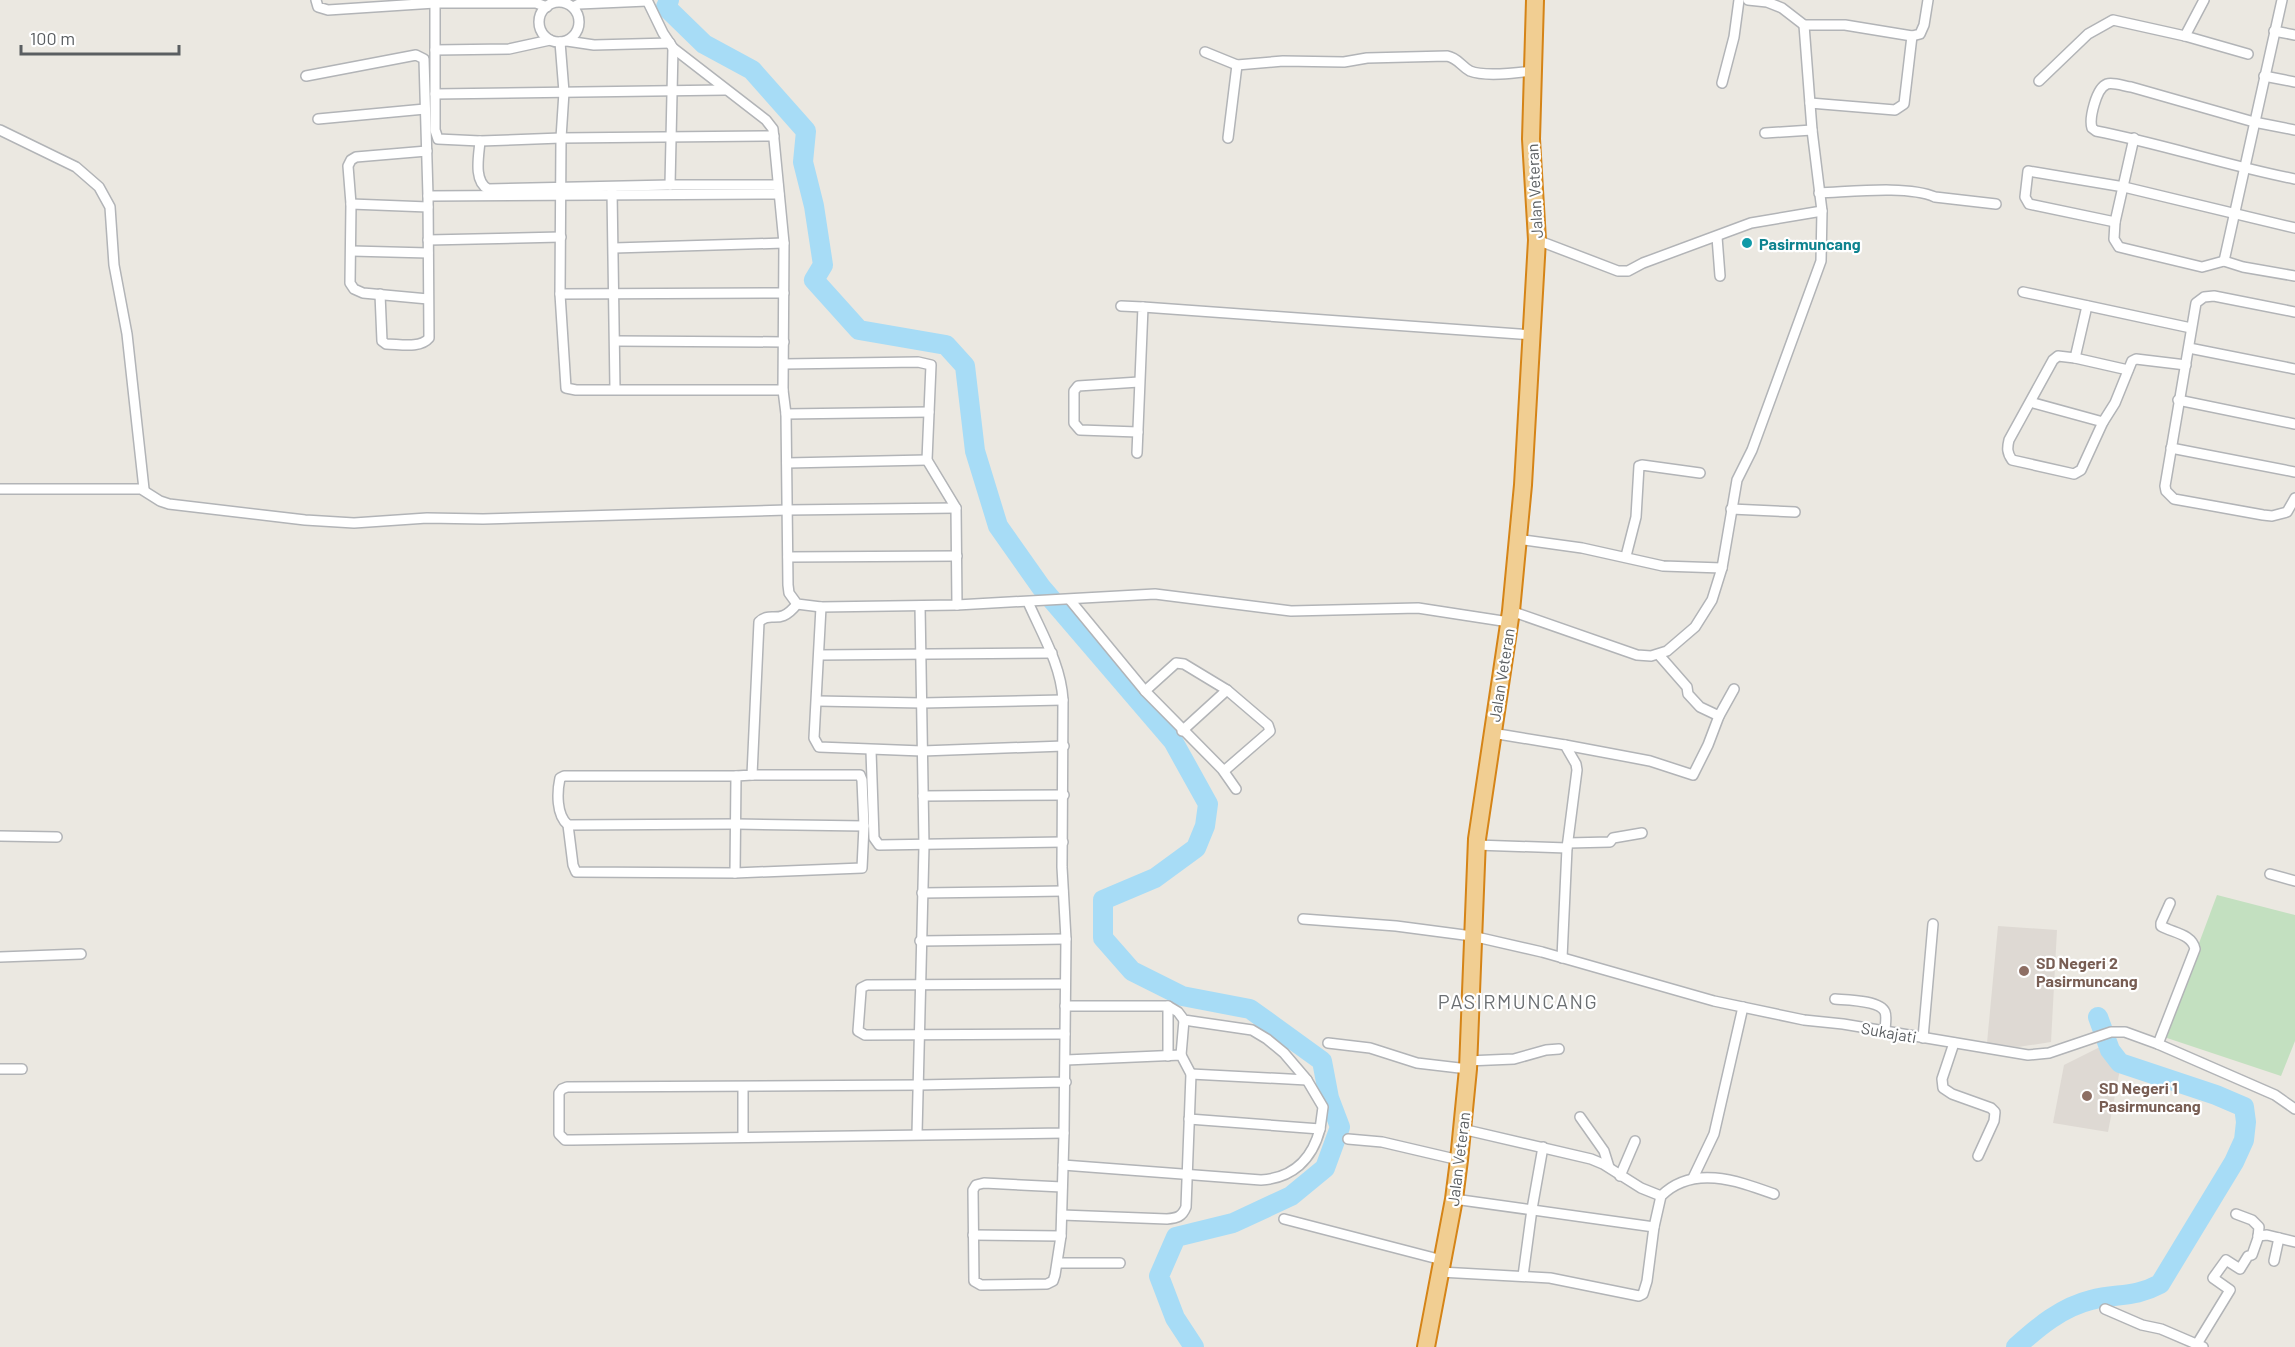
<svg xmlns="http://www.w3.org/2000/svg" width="2295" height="1347" font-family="Barlow,sans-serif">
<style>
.education{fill:#ded9d3}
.green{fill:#c3e0c0}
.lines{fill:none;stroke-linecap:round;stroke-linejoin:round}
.river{stroke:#a7dcf6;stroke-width:20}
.street-casing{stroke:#b2b4b7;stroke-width:12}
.highway-casing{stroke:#d58417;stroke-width:20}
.street{stroke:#fff;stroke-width:9}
.highway{stroke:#f1ce92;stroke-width:16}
.culture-dot{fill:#0f9aa8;stroke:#fff;stroke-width:2}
.education-dot{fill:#8d6e63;stroke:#fff;stroke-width:2}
.labels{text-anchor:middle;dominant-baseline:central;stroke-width:4.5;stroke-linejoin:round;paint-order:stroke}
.street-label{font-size:16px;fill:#5a5e61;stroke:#fff}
.culture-label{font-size:16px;font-weight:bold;fill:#0d838f;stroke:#fff;text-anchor:start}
.education-label{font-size:16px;font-weight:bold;fill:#785e54;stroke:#fff;text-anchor:start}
.quarter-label{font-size:20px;letter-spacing:1.5px;fill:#6b6f72;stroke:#fff}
</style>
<rect width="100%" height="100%" fill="#ebe8e1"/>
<g class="education">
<polygon points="1998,926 2057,930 2051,1042 2018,1047 1987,1043"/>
<polygon points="2100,1047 2120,1069 2108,1132 2053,1123 2064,1065"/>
</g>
<polygon class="green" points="2217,895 2295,915 2295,1041 2281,1076 2164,1037"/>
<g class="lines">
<g class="river">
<polyline points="669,0 666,7 704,44 752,70 806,131 803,162 814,206 823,265 814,280 859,330 946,345 965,366 975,451 998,526 1041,587 1173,741 1208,804 1205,826 1196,848 1155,878 1103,900 1103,938 1132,971 1182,996 1250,1009 1322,1061 1329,1098 1340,1127 1325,1168 1291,1196 1233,1223 1176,1237 1159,1276 1175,1318 1194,1347"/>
<path d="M2016 1347C2038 1327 2062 1307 2091 1300 2118 1293 2134 1298 2160 1284L2234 1162 2244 1140 2246 1122 2244 1107 2216 1095 2120 1063 2110 1050 2098 1017"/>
</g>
<defs>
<g id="street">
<polyline points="316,0 318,7 328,10 435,3 536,3 547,7"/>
<polyline points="435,0 435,130 438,139 480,141 561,138 774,136"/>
<polyline points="647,0 663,33 673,48 766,120 773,129 784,243 783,390 786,414 788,585 789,593 797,604 821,607 957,605 1155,594 1291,611 1418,608 1509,622"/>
<polyline points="1748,0 1767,2 1782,8 1804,25 1845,25 1912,36 1920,34 1924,25 1928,0"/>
<circle cx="559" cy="22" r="20"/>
<polyline points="573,7 579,4 647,1"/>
<polyline points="2274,31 2295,35"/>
<polyline points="2185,36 2204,0"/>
<polyline points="567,41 594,45 670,43"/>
<polyline points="560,42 564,92 561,138 560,294 566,388 576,390 783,390"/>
<polyline points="435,50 509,49 550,40"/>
<path d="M1205 52 1237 65 1283 61 1344 62 1367 58 1447 56C1458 58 1461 66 1470 71 1485 77 1516 73 1532 71"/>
<path d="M306 76 416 55 424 59 428 196 429 338C420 349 399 344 386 344L382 341 380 294"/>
<polyline points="2264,76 2295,82"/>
<polyline points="2039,81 2088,34 2113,20 2185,36 2248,54"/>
<polyline points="1722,83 1734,37 1739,0"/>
<polyline points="435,94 725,90"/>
<polyline points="1810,103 1895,110 1904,104 1912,36"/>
<polyline points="318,119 425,109"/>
<polyline points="0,130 76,167 99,187 110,207 114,265 127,334 144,489"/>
<path d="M2295 130 2254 122 2131 87C2124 86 2113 82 2107 84 2096 88 2089 119 2092 128L2096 131C2163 144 2228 166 2295 179"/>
<polyline points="1765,133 1812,130"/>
<polyline points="1228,138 1237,65"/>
<polyline points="2134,138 2115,222 2114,239 2119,247 2202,267 2224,261 2243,267 2295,276"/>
<path d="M480 141C479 155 473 181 488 189L670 185H778"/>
<polyline points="427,151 356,157 351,160 348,166 351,204 350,283 354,289 363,293 428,299"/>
<polyline points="670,185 673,48"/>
<polyline points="612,191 615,389"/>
<path d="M1819 193C1850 192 1907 185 1935 197L1996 204"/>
<polyline points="428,196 779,194"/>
<polyline points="351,204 428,207"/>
<polyline points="2115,222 2029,204 2025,197 2028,171 2124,187 2295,228"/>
<polyline points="1717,237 1720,276"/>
<polyline points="428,240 561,237"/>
<polyline points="1537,240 1618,271 1628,271 1643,263 1751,223 1822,211"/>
<polyline points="614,248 784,243"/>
<polyline points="352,251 428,253"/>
<polyline points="2224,261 2282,0"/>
<polyline points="2023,292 2191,328"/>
<polyline points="560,294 784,293"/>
<polyline points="1121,306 1143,307 1137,453"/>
<polyline points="1143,307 1533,335"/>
<polyline points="2295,312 2214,296 2204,297 2196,303 2165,486 2166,491 2174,499 2263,515 2272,516 2287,512 2295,498"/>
<polyline points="616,341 784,342"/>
<polyline points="2189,348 2295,369"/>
<polyline points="2075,358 2128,370"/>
<polyline points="784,364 918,362 931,365 927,460 956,508 957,605"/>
<polyline points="2178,400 2295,424"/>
<path d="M2030 402 2103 422 2081 470 2074 474 2012 460C2007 453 2007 448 2009 440L2053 360 2058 356 2075 358 2087 306"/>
<polyline points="786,414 929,412"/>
<polyline points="2103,422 2115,403 2132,361 2136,359 2186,365"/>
<polyline points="1138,432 1080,430 1074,423 1074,391 1078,386 1139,382"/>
<polyline points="2171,448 2295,472"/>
<polyline points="787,463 927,460"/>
<polyline points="0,489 141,489 160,501 169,504 305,520 354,523 427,518 483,519 787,510 956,508"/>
<polyline points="1731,509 1795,512"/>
<polyline points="1517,539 1582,548 1663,566 1722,568"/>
<polyline points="1626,556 1636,517 1639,466 1642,465 1700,473"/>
<polyline points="788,557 957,556"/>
<polyline points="1070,600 1145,691 1222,769 1236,789"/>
<path d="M1028 602C1042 634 1061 665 1063 700L1062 867 1066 939 1064 1133 572 1140H565L559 1134V1093L562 1089 567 1087 919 1085 1066 1082"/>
<polyline points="821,607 814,738 819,747 922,751 1064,746"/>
<polyline points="1511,611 1637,655 1651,656 1667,651 1695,627 1712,600 1722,568 1737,480 1752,450 1821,261 1822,211 1812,130 1804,25"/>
<polyline points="819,655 1052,653"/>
<polyline points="1659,655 1687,687 1688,694 1700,707 1719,716"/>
<polyline points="1145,691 1176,663 1184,664 1227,690 1268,725 1270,731 1269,732 1224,771"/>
<polyline points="817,701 922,703 1063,700"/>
<polyline points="1182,731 1227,690"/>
<polyline points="1492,733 1565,745 1576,764 1577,770 1567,848 1562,958"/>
<polyline points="1565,745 1650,761 1693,775 1708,745 1719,716 1734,689"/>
<polyline points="871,751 874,838 879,845 1063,842"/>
<path d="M736 776H564L560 778C557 792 556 815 568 825L573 865 576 872 735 873 862 868 864 826 862 780 860 775H752"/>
<polyline points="923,796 1064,795"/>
<polyline points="568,825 736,824 864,826"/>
<polyline points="0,836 57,837"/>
<polyline points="1568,843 1610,842 1613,838 1642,833"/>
<polyline points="1476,845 1567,848"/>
<path d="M735 873 736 776 752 775 759 622C771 610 779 627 797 604"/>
<polyline points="2270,874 2295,881"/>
<polyline points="922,893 1063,891"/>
<polyline points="1303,919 1396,926 1472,936 1542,952 1714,1001 1804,1020 1843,1024 2028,1055 2049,1053 2111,1032 2125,1032 2158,1044 2275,1095 2295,1109"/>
<polyline points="920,941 1066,939"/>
<polyline points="0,957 81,954"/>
<path d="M1835 999C1847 1000 1880 1000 1885 1012 1887 1017 1885 1026 1885 1031"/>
<polyline points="1065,1006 1168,1006 1178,1012 1184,1020 1252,1030 1267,1039 1284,1053 1307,1080 1323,1107 1320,1129 1189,1119"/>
<polyline points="1065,1034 865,1035 858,1031 861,991 861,988 867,985 1065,984"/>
<polyline points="1923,1038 1933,924"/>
<polyline points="1328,1043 1370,1048 1417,1063 1468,1069"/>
<polyline points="1954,1043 1942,1079 1943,1088 1952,1094 1991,1108 1995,1112 1994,1121 1978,1156"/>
<path d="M2158 1044 2195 949C2192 934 2173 933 2161 926V923L2170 903"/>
<polyline points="1181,1055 1184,1020"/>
<polyline points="1168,1056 1168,1006"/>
<polyline points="1467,1061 1514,1059 1546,1050 1559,1049"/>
<polyline points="0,1069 22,1069"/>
<polyline points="1191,1074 1307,1080"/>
<polyline points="743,1087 743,1136"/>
<polyline points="1580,1117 1604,1151 1609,1167"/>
<polyline points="1462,1129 1591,1159 1603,1164 1641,1188 1661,1196"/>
<polyline points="917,1134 924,846 920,606"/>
<polyline points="1348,1139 1382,1142 1459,1160"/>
<path d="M1063 1165 1261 1180C1292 1178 1312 1160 1320 1129"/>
<polyline points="1620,1176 1635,1141"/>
<polyline points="1693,1178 1714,1134 1743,1007"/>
<path d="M1062 1215 1167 1219C1177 1218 1182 1217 1186 1207L1191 1074 1181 1055 1066 1060"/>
<polyline points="1284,1219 1442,1260"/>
<path d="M1654 1227 1661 1196C1693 1164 1738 1181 1774 1194"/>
<polyline points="973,1235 1061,1236 1064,1133"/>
<polyline points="1061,1236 1055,1275 1053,1281 1047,1284 981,1285 974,1281 973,1190 976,1185 984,1183 1062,1187"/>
<polyline points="2258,1236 2267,1235 2295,1242"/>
<polyline points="2274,1261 2279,1238"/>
<polyline points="1058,1263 1120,1263"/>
<polyline points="1440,1272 1550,1278 1639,1296 1643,1294 1647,1281 1654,1227 1454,1199"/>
<polyline points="1523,1276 1532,1209 1543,1147"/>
<polyline points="2105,1309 2142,1325 2161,1329 2203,1347"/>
<polyline points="2197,1344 2230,1290 2213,1278 2226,1260 2240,1269 2248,1256 2252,1255 2258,1238 2259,1227 2252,1220 2236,1214"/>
</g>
<polyline id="highway" points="1426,1347 1454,1199 1459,1160 1468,1069 1477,839 1511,611 1523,485 1537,240 1531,139 1535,0"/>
</defs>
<use href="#street" class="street-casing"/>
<use href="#highway" class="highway-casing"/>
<use href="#street" class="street"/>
<use href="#highway" class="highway"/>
</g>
<circle class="culture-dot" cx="1747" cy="243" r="6"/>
<g class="education-dot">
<circle cx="2024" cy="971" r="6"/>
<circle cx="2087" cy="1096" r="6"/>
</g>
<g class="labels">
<g class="street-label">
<text transform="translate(1534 191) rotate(-93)">Jalan Veteran</text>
<text transform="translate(1501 675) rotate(-81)">Jalan Veteran</text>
<text transform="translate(1889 1032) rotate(10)">Sukajati</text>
<text transform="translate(1458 1159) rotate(-83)">Jalan Veteran</text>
</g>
<g class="culture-label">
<text x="1759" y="243">Pasirmuncang</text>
</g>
<g class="education-label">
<text x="2036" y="962">SD Negeri 2<tspan x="2036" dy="18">Pasirmuncang</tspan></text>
<text x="2099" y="1087">SD Negeri 1<tspan x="2099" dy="18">Pasirmuncang</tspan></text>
</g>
<g class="quarter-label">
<text x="1518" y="1001">PASIRMUNCANG</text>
</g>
</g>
<path d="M21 45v9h158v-9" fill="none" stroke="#5a5e61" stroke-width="3"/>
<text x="30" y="45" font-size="18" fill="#5a5e61" stroke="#ffffff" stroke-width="4.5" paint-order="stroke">100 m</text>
</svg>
